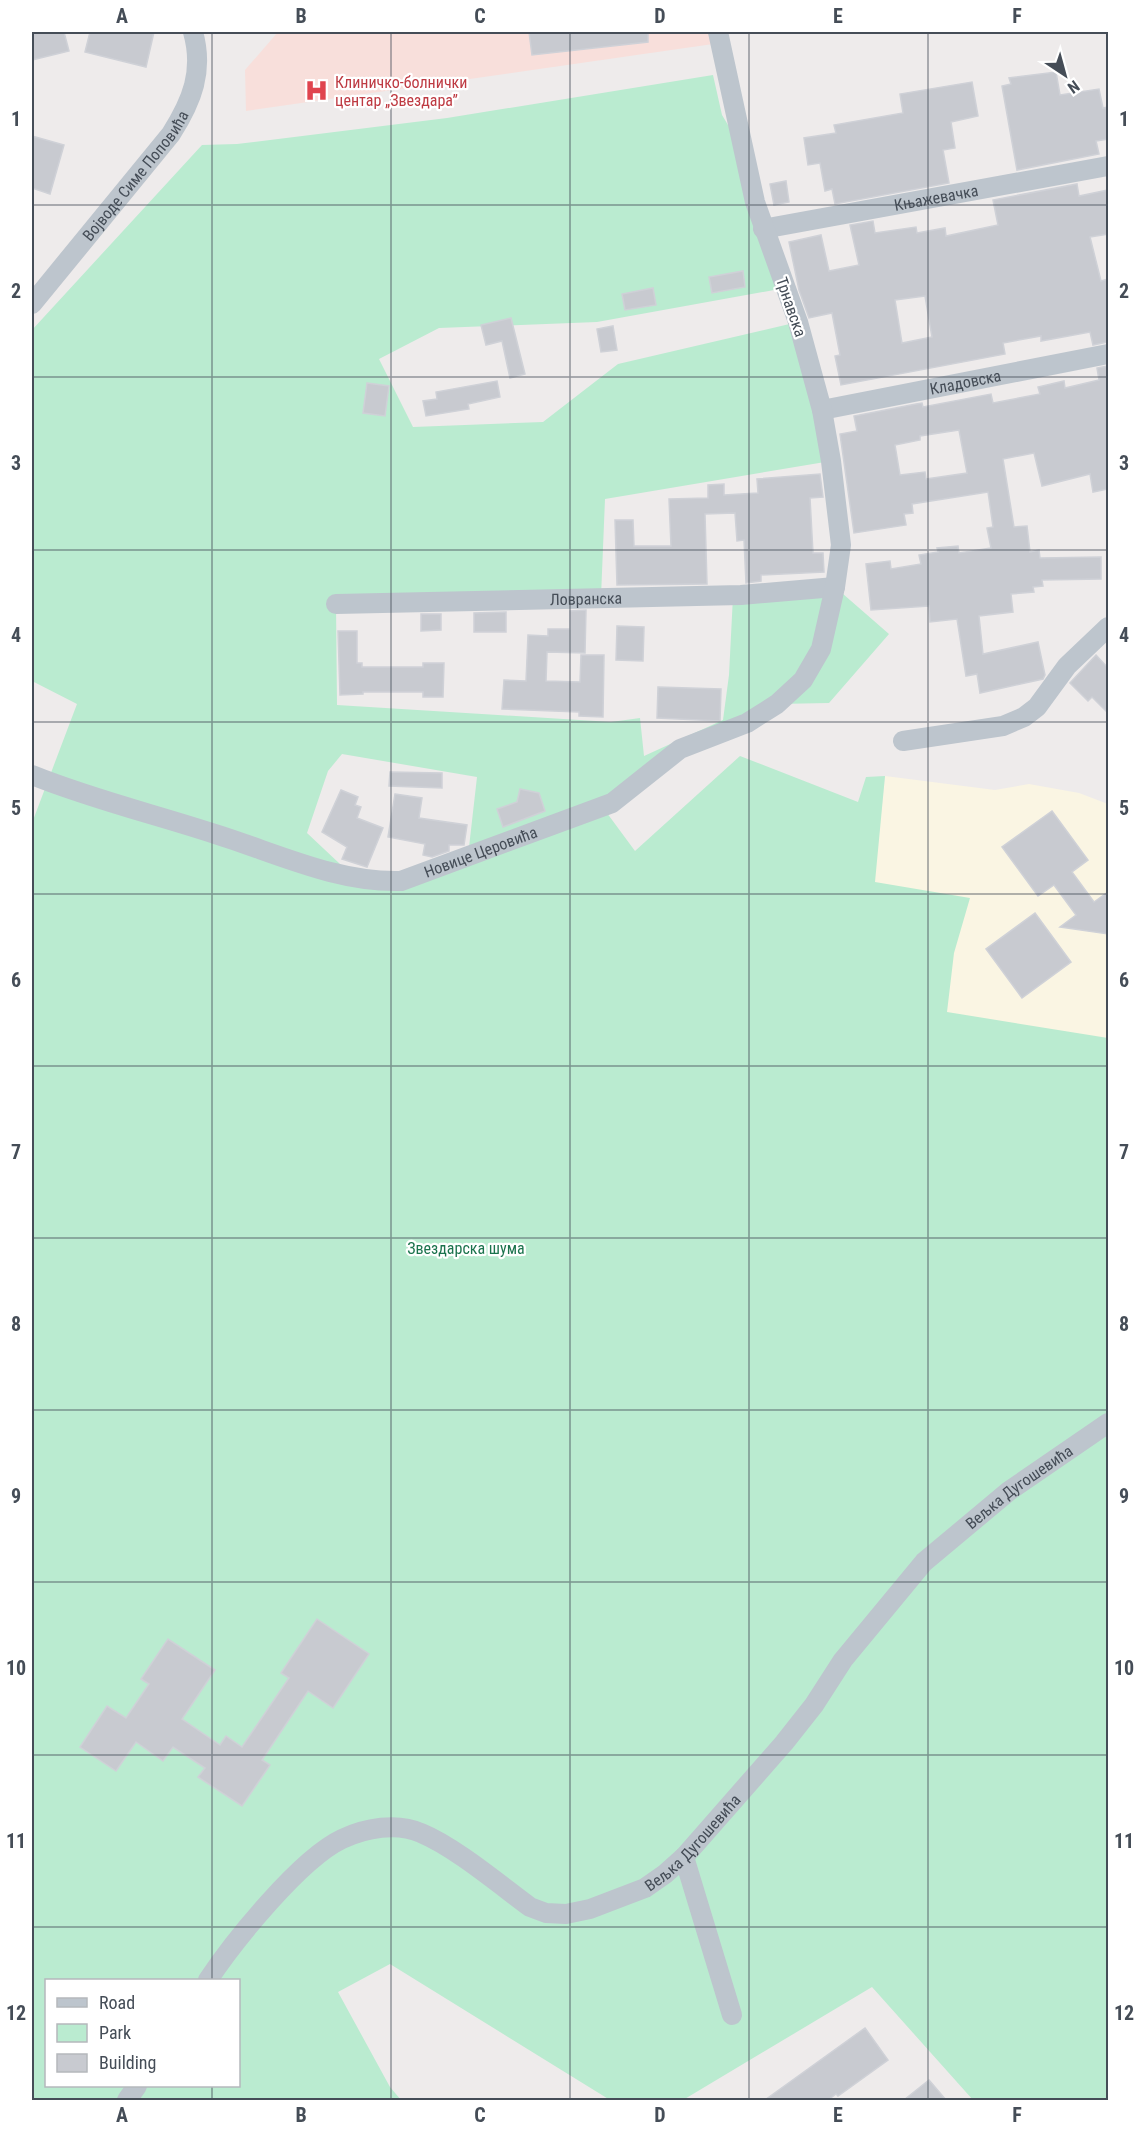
<svg xmlns="http://www.w3.org/2000/svg" width="1140" height="2132" font-family="'Roboto Condensed',sans-serif">
<style>
.commercial{fill:#faf5e3}
.medical{fill:#f8dfdb}
.green{fill:#baebd0;fill-rule:evenodd}
.building{fill:#c8cad0;stroke:#cfd1d7;stroke-width:1.5;fill-rule:evenodd}
.lines{fill:none;stroke-linecap:round;stroke-linejoin:round}
.minor{stroke:#bdc5cd;stroke-width:20}
.grid{fill:none;stroke:#454d57;stroke-width:1.5;stroke-opacity:0.55}
.labels{text-anchor:middle;dominant-baseline:central;stroke-width:4.5;stroke-linejoin:round;paint-order:stroke}
.health-label{font-size:16px;fill:#be3a42;stroke:#fff;text-anchor:start}
.street-label{font-size:16px;fill:#454d57;stroke:#fff}
.park-label{font-size:16px;fill:#1b734d;stroke:#fff}
.neatline{fill:none;stroke:#454d57;stroke-width:2}
.grid-label{font-size:20px;text-anchor:middle;font-weight:bold;fill:#454d57}
</style>
<rect width="100%" height="100%" fill="#eeebeb"/>
<polygon class="commercial" points="885,776 995,790 1029,784 1079,793 1108,804 1108,1103 941,1068 874,882"/>
<polygon class="medical" points="278,32 718,32 720,43 246,111 245,70"/>
<path class="green" d="M713 75 722 115 740 145 785 288 597 322 439 328 379 359 413 427 543 422 618 364 798 322 831 461 605 499 601 597 835 587 889 634 829 703 777 704 684 746 604 809 635 851 740 756 858 802 866 777 885 776 875 882 970 898 954 953 947 1012 1108 1038V2100H973L872 1987 683 2100H610L390 1964 338 1992 390 2087 401 2100H32V823L77 704 32 681V330L202 145 237 144 447 118ZM733 596 729 675 723 720 644 756 640 718 611 722 337 705 336 604ZM342 754 477 777 468 856 372 882 357 880 307 833 328 771ZM46 1980H238V2086H46Z"/>
<g class="building">
<polygon points="32,32 64,32 69,51 32,60"/>
<polygon points="90,32 154,32 146,67 85,52"/>
<polygon points="529,32 648,32 648,42 532,55"/>
<polygon points="1056,72 1060,95 1099,89 1103,108 1108,107 1108,139 1096,141 1099,154 1017,170 1002,86 1011,84 1009,78"/>
<polygon points="972,82 978,116 951,122 955,148 943,150 949,183 835,204 832,189 825,191 820,163 808,165 804,138 836,133 834,125 903,113 900,94"/>
<polygon points="32,136 64,145 50,194 32,188"/>
<polygon points="786,181 789,202 774,205 770,184"/>
<path d="M1077 184 1079 196 1108 190V234L1090 237 1101 281 1108 279V342L1093 345 1090 332 1041 341V336L1003 343 1005 354 841 385 835 356 840 355 832 313 809 318 799 290 789 242 821 235 829 271 859 265 850 225 873 221 875 233 916 227 917 233 945 228 946 236 998 225 993 200ZM925 296 932 337 902 343 895 300Z"/>
<polygon points="743,271 745,287 712,293 709,277"/>
<polygon points="653,288 656,305 625,310 622,294"/>
<polygon points="511,318 525,374 510,378 502,341 486,345 481,325"/>
<polygon points="613,326 617,350 601,352 597,329"/>
<path d="M1108 366V489L1093 492 1090 474 1042 486 1034 453 1003 459 1014 527 1027 526 1030 552 1039 550 1040 558 1101 557V579L1042 580 1043 586 1033 587 1034 592 1011 594 1013 612 979 616 983 654 1038 642 1045 675 1043 679 980 693 977 674 966 676 957 619 930 622 929 606 871 610 866 564 890 561 891 569 921 564 919 555 938 552 937 548 958 546 959 553 991 548 987 528 993 527 988 492 912 504 913 513 904 514 906 525 854 533 840 434 857 431 854 416 916 404 922 403 923 407 991 394 993 403 1040 394 1038 387 1064 381 1065 388 1099 380 1097 368ZM959 430 967 473 926 479 925 472 900 475 895 445 920 440V436Z"/>
<polygon points="497,381 500,397 468,404 469,409 426,416 423,401 437,399 436,392"/>
<polygon points="367,383 389,386 385,416 363,413"/>
<polygon points="820,474 823,497 810,498 813,553 823,553 824,572 761,575 761,581 746,583 744,540 737,541 735,513 705,514 707,584 617,585 615,520 633,520 634,546 671,546 669,499 708,498 708,485 724,484 724,495 758,493 757,479"/>
<polygon points="586,610 585,653 547,652 546,681 580,682 581,655 604,655 603,717 579,716 579,712 502,709 504,680 526,681 528,635 548,636 548,629 570,629 570,611"/>
<polygon points="506,612 506,632 474,632 474,613"/>
<polygon points="421,614 441,614 441,630 421,631"/>
<polygon points="617,626 644,627 643,661 616,660"/>
<polygon points="338,631 357,631 357,663 362,663 362,667 423,667 423,663 444,663 443,697 423,697 423,692 363,692 363,694 340,695"/>
<polygon points="1096,655 1108,668 1108,713 1092,697 1088,701 1070,683"/>
<polygon points="658,687 721,689 720,721 657,718"/>
<polygon points="390,772 442,773 442,788 389,786"/>
<polygon points="520,789 539,793 545,811 503,827 497,809 517,802"/>
<polygon points="341,790 358,797 355,805 361,807 357,818 383,828 367,867 342,859 347,847 322,832"/>
<polygon points="395,794 422,798 419,818 467,825 464,845 449,845 449,851 432,857 423,855 425,844 388,837"/>
<polygon points="1052,811 1088,860 1072,872 1094,902 1108,892 1108,934 1060,927 1076,915 1054,885 1038,896 1002,847"/>
<polygon points="1035,913 1071,962 1022,998 986,949"/>
<polygon points="317,1619 369,1654 333,1708 308,1691 262,1760 270,1765 242,1806 198,1777 205,1768 173,1747 163,1761 136,1742 116,1771 80,1747 107,1706 126,1718 149,1684 141,1679 168,1639 215,1670 182,1719 220,1745 226,1736 242,1747 289,1678 281,1673"/>
<polygon points="865,2028 888,2060 838,2096 836,2094 828,2100 765,2100"/>
<polygon points="929,2080 946,2100 904,2100"/>
</g>
<g class="lines">
<g class="minor">
<path id="s1" d="M763 229 1108 166"/>
<path id="s2" d="M32 304 171 134C192 101 204 71 193 32"/>
<path id="s3" d="M822 410 1108 354"/>
<path id="s4" d="M336 604 741 595 835 587"/>
<polyline points="903,741 1003,726 1024,717 1037,707 1067,666 1108,627"/>
<path id="s5" d="M32 775C91 799 154 814 215 834 276 853 337 883 401 881L612 803 680 749 747 723 777 704 803 680 821 649 835 587 841 545 831 461 822 410 798 322 755 202 718 32"/>
<polyline points="684,1857 732,2015"/>
<path id="s6" d="M208 1980C234 1941 300 1859 342 1839 365 1828 397 1822 421 1833 455 1847 500 1885 530 1907L546 1913 566 1914 590 1909 645 1888 665 1874 684 1857 784 1743 814 1705 843 1660 924 1562 1009 1491 1108 1423"/>
<polyline points="127,2100 137,2086"/>
</g>
</g>
<path class="grid" d="M212 32V1980M391 32V2100M570 32V2100M749 32V2100M928 32V2100M32 205H1108M32 377H1108M32 550H1108M32 722H1108M32 894H1108M32 1066H1108M32 1238H1108M32 1410H1108M32 1582H1108M32 1755H1108M32 1927H1108M212 2086V2100"/>
<defs>
<symbol id="hospital-bare" viewBox="-9 -9 18 18"><path d="M-5-5h3v3.5h4V-5h3V5h-3V1.5h-4V5h-3Z" fill="#e0444e" stroke="#fff" stroke-width="2.5" paint-order="stroke"/></symbol>
</defs>
<g fill-rule="evenodd">
<use href="#hospital-bare" x="300" y="74" width="33" height="33"/>
</g>
<g class="labels">
<g class="health-label">
<text x="335" y="82">Клиничко-болнички<tspan x="335" dy="18">центар „Звездара”</tspan></text>
</g>
<g class="street-label">
<text stroke="none"><textPath href="#s2" startOffset="165">Војводе Симе Поповића</textPath></text>
<text stroke="none"><textPath href="#s1" startOffset="176">Књажевачка</textPath></text>
<text transform="translate(791 307) rotate(71)">Трнавска</text>
<text stroke="none"><textPath href="#s3" startOffset="146">Кладовска</textPath></text>
<text stroke="none"><textPath href="#s4" startOffset="250">Ловранска</textPath></text>
<text stroke="none"><textPath href="#s5" startOffset="470">Новице Церовића</textPath></text>
<text stroke="none"><textPath href="#s6" startOffset="1082">Вељка Дугошевића</textPath></text>
<text stroke="none"><textPath href="#s6" startOffset="596">Вељка Дугошевића</textPath></text>
</g>
<g class="park-label">
<text x="466" y="1248">Звездарска шума</text>
</g>
</g>
<rect width="1140" height="2132" fill="none" stroke="#ffffff" stroke-width="66"/>
<rect x="45" y="1979" width="195" height="108" fill="#ffffff" stroke="#b5b8bc" stroke-width="1.5"/>
<rect x="57" y="1998" width="30" height="9" fill="#bdc5cd" stroke="#b5b8bc" stroke-width="1.5"/>
<text x="99" y="2009" font-size="18" fill="#454d57">Road</text>
<rect x="57" y="2024" width="30" height="18" fill="#baebd0" stroke="#b5b8bc" stroke-width="1.5"/>
<text x="99" y="2039" font-size="18" fill="#454d57">Park</text>
<rect x="57" y="2054" width="30" height="18" fill="#c8cad0" stroke="#b5b8bc" stroke-width="1.5"/>
<text x="99" y="2069" font-size="18" fill="#454d57">Building</text>
<g transform="translate(1065 75) rotate(144)" stroke="#ffffff" stroke-width="4.5" paint-order="stroke">
<path d="M0-4.5L10 22L0 15L-10 22Z" fill="#454d57"/>
<text y="-9" font-size="16" font-weight="bold" text-anchor="middle" fill="#454d57">N</text>
</g>
<rect x="33" y="33" width="1074" height="2066" class="neatline"/>
<g class="grid-label">
<text x="122" y="23">A</text>
<text x="301" y="23">B</text>
<text x="480" y="23">C</text>
<text x="660" y="23">D</text>
<text x="838" y="23">E</text>
<text x="1017" y="23">F</text>
<text x="16" y="126">1</text>
<text x="1124" y="126">1</text>
<text x="16" y="298">2</text>
<text x="1124" y="298">2</text>
<text x="16" y="470">3</text>
<text x="1124" y="470">3</text>
<text x="16" y="642">4</text>
<text x="1124" y="642">4</text>
<text x="16" y="815">5</text>
<text x="1124" y="815">5</text>
<text x="16" y="987">6</text>
<text x="1124" y="987">6</text>
<text x="16" y="1159">7</text>
<text x="1124" y="1159">7</text>
<text x="16" y="1331">8</text>
<text x="1124" y="1331">8</text>
<text x="16" y="1503">9</text>
<text x="1124" y="1503">9</text>
<text x="16" y="1675">10</text>
<text x="1124" y="1675">10</text>
<text x="16" y="1848">11</text>
<text x="1124" y="1848">11</text>
<text x="16" y="2020">12</text>
<text x="1124" y="2020">12</text>
<text x="122" y="2122">A</text>
<text x="301" y="2122">B</text>
<text x="480" y="2122">C</text>
<text x="660" y="2122">D</text>
<text x="838" y="2122">E</text>
<text x="1017" y="2122">F</text>
</g>
</svg>
